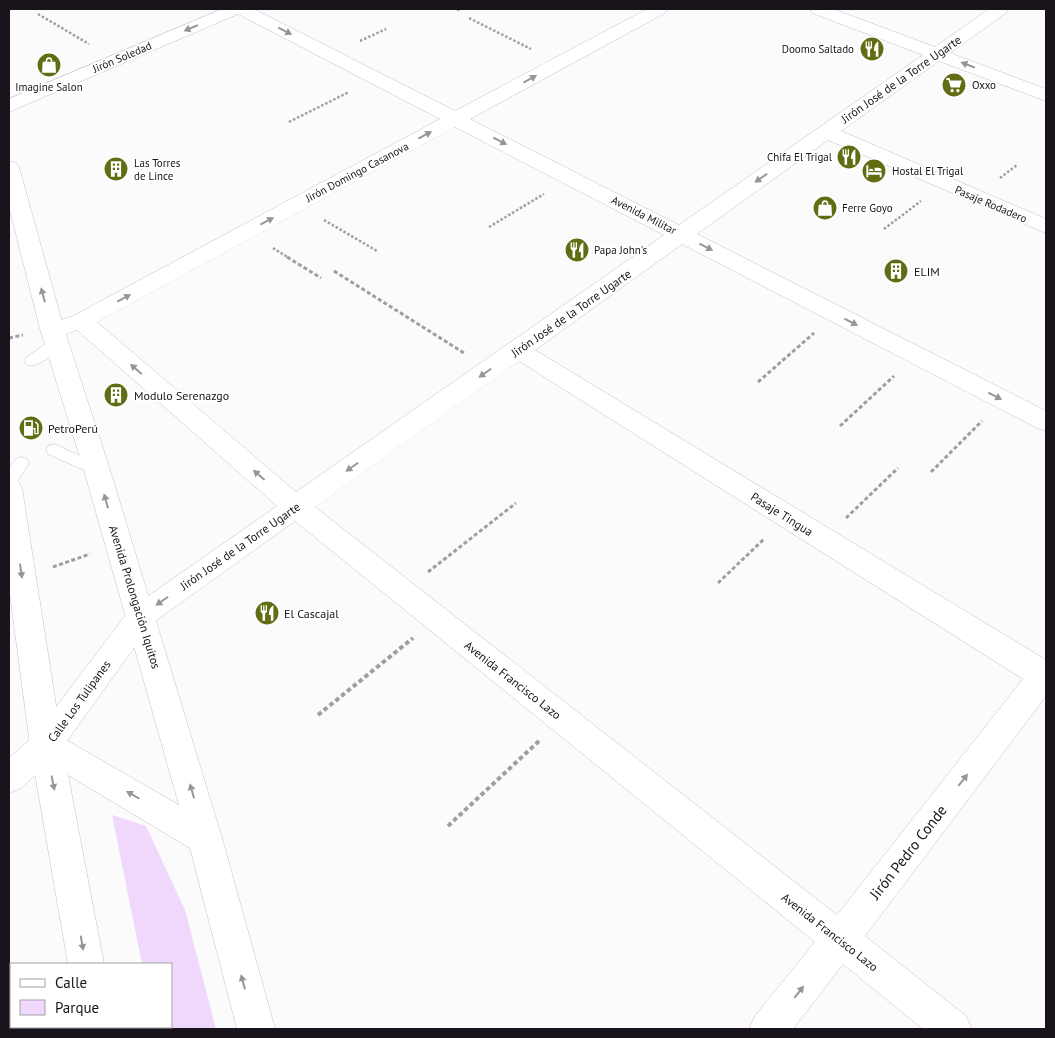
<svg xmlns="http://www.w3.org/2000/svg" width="1055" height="1038" font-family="'PT Sans',sans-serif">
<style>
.green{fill:#f0d8fd}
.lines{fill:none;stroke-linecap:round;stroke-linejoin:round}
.lane-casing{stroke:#cbbad6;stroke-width:1}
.street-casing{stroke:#cbbad6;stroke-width:1}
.secondary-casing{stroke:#cbbad6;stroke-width:1}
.path-far2{stroke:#a09ea1;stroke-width:2.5;stroke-dasharray:2.5 2;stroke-linecap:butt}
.path-far1{stroke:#a09ea1;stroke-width:3;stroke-dasharray:4 2.5;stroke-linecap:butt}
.path{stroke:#a09ea1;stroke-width:4;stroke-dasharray:4.5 3;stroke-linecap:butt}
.lane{fill:#fff;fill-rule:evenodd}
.street{fill:#fff;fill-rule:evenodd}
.secondary{fill:#fff;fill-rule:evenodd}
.oneway{fill:#989599}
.labels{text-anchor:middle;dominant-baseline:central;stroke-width:4;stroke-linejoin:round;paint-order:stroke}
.far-poi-label{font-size:11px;fill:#19131c;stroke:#fff;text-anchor:start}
.far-street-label{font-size:11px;fill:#19131c;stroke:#fff}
.street-label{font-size:12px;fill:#19131c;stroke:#fff}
.poi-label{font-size:12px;fill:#19131c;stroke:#fff;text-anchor:start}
.near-street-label{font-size:15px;fill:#19131c;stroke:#fff}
</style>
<rect width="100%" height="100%" fill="#fbfbfb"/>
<polygon class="green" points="112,815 146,826 185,910 216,1029 155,1029 155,1027 171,1027 171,964 142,964"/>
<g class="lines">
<defs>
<g id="lane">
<path d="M57 338 62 339 65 343 62 347C52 354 39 368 27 365L24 361 27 357 52 339Z"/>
<polygon points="54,444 103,466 105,470 103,474 97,476 48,454 46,450 48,446"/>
<path d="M21 457 27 459 29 463 15 485 9 487C9 475 7 461 21 457Z"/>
</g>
<path id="street" d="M222 9H254L455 111 647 9H667L665 13 470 119 679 225 923 55 812 13 810 9H833L935 47 989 9H1008L1006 13 950 53 1046 89V101L939 61 841 131 1046 219V233L828 140 697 234 1046 411V431L1037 428 682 244 535 350 1046 660V696L865 936 966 1016 972 1029H923L843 964 793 1029H749L755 1016 815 942 295 521 151 624 57 755 21 788 9 793V758L35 735 131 608 277 506 77 330 66 334 58 331 54 326 58 321 73 316 440 119 238 14 9 112V99ZM455 127 664 235 296 492 97 322ZM519 361 1023 679 837 915 315 507Z"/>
<g id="secondary">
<polygon points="9,161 16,163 19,167 64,329 110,470 222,838 275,1029 237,1029 190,848 68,775 104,964 68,964 30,745 9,587 9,478 18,481 22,488 61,737 179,805 84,470 40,329 9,206"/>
<rect x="78" y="1027" width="38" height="2"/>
</g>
</defs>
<use href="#lane" class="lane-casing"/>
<use href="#street" class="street-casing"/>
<use href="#secondary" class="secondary-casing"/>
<g class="path-far2">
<polyline points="457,10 460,9"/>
<polyline points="38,14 89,44"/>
<polyline points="469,18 531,49"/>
<polyline points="360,41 386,29"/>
<polyline points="289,122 349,92"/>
<polyline points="1000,178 1017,165"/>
<polyline points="324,220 377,251"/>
<polyline points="489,227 544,194"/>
<polyline points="884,229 921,201"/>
<polyline points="273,248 289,258"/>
</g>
<g class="path-far1">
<polyline points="287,257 321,278"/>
<polyline points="334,271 464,353"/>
<polyline points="9,338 23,335"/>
<polyline points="758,382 814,333"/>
<polyline points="840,426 894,376"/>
<polyline points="931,472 982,421"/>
<polyline points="846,518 898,468"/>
<polyline points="53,567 90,554"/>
<polyline points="428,572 516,503"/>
<polyline points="718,583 764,539"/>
</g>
<g class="path">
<polyline points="318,715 413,638"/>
<polyline points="448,826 539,741"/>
</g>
<use href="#lane" class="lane"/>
<use href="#street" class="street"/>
<use href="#secondary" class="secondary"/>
</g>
<defs><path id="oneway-solid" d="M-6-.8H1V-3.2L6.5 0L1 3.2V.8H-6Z" transform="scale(1.25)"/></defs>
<g class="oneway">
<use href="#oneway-solid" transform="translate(191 28) rotate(157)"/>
<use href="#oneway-solid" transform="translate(285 31) rotate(27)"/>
<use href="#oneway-solid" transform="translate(968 65) rotate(-159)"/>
<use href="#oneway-solid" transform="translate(530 79) rotate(-29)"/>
<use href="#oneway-solid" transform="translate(425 135) rotate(-28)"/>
<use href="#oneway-solid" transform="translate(500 141) rotate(27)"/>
<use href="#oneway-solid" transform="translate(761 178) rotate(145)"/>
<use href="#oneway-solid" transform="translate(267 221) rotate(-28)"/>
<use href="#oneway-solid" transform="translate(706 247) rotate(27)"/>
<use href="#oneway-solid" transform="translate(43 295) rotate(-105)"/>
<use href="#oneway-solid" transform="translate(124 298) rotate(-28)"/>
<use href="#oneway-solid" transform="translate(851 322) rotate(27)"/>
<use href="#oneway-solid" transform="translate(136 369) rotate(-139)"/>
<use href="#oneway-solid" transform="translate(485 373) rotate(145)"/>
<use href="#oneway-solid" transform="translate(995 396) rotate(27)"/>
<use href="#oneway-solid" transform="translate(352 467) rotate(145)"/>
<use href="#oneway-solid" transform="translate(259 475) rotate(-139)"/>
<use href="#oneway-solid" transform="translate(106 501) rotate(-106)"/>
<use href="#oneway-solid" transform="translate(21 571) rotate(82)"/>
<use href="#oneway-solid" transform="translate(162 601) rotate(145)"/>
<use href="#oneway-solid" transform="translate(963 780) rotate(-52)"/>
<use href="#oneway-solid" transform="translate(53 783) rotate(79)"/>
<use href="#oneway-solid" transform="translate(192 791) rotate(-106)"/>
<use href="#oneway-solid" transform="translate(133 795) rotate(-150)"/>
<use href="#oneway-solid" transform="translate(82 943) rotate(80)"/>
<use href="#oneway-solid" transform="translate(243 982) rotate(-105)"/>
<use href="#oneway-solid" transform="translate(799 992) rotate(-52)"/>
</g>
<defs>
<symbol id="restaurant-disc" viewBox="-11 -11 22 22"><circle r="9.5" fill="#616c13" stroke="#fff"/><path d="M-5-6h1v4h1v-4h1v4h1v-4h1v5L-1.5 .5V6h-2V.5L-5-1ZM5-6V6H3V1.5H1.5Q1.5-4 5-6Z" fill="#fff"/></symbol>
<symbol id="shop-disc" viewBox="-11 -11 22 22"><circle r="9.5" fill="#616c13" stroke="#fff"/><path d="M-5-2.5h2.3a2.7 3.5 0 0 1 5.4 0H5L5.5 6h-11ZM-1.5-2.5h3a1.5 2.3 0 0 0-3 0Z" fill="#fff"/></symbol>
<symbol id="supermarket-disc" viewBox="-11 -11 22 22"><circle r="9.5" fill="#616c13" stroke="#fff"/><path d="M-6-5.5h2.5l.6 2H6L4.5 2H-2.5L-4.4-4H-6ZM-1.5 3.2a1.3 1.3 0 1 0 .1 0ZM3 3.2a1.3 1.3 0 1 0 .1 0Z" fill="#fff"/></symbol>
<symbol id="building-disc" viewBox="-11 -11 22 22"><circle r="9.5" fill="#616c13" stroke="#fff"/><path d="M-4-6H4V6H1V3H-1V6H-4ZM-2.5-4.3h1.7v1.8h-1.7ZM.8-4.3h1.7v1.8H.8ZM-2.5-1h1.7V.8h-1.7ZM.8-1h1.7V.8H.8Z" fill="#fff"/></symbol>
<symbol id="hotel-disc" viewBox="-11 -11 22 22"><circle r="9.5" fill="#616c13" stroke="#fff"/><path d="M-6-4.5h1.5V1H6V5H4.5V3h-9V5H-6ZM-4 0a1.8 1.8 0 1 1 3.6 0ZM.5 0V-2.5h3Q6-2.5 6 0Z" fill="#fff"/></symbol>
<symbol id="fuel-disc" viewBox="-11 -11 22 22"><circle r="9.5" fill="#616c13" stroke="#fff"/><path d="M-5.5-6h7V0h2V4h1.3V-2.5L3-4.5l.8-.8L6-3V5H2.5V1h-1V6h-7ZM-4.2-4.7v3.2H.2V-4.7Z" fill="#fff"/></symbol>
</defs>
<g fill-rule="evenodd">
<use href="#restaurant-disc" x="858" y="35" width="28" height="28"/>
<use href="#shop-disc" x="35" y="51" width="28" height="28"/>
<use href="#supermarket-disc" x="940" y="71" width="28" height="28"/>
<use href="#restaurant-disc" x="835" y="143" width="28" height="28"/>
<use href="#building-disc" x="102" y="155" width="28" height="28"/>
<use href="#hotel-disc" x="860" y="157" width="28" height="28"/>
<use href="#shop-disc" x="811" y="194" width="28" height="28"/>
<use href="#restaurant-disc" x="563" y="236" width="28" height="28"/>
<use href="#building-disc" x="882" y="257" width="28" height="28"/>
<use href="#building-disc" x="102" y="381" width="28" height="28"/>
<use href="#fuel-disc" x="17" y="414" width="28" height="28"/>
<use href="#restaurant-disc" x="253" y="599" width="28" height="28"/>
</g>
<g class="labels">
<g class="far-poi-label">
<text x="854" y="49" text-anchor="end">Doomo Saltado</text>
<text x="972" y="85">Oxxo</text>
<text x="49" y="87" text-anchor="middle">Imagine Salon</text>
<text x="832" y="157" text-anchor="end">Chifa El Trigal</text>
<text x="134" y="163">Las Torres<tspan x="134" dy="13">de Lince</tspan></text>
<text x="892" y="171">Hostal El Trigal</text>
<text x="842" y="208">Ferre Goyo</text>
<text x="594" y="250">Papa John's</text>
</g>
<g class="far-street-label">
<text transform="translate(122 57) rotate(-23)">Jirón Soledad</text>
<text transform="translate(357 172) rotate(-28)">Jirón Domingo Casanova</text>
<text transform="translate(991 204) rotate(23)">Pasaje Rodadero</text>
<text transform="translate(644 215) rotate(27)">Avenida Militar</text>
</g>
<g class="street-label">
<text transform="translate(901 79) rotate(-35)">Jirón José de la Torre Ugarte</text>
<text transform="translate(571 313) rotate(-35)">Jirón José de la Torre Ugarte</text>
<text transform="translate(782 514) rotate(32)">Pasaje Tingua</text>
<text transform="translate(240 546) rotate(-35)">Jirón José de la Torre Ugarte</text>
<text transform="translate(135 597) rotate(73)">Avenida Prolongación Iquitos</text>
<text transform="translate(513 680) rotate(38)">Avenida Francisco Lazo</text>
<text transform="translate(79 701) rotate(-54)">Calle Los Tulipanes</text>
<text transform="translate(830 932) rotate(38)">Avenida Francisco Lazo</text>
</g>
<g class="poi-label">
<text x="914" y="271">ELIM</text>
<text x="134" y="395">Modulo Serenazgo</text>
<text x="48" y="428">PetroPerú</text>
<text x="284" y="613">El Cascajal</text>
</g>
<g class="near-street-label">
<text transform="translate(908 852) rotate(-52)">Jirón Pedro Conde</text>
</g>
</g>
<rect width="1055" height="1038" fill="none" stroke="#19131c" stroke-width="20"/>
<rect x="10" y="963" width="162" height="65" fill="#ffffff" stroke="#a3a1a4"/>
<rect x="20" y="979" width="25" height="8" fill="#ffffff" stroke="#a3a1a4"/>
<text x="55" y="988" font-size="15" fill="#19131c">Calle</text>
<rect x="20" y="1000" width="25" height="15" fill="#f0d8fd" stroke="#a3a1a4"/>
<text x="55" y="1013" font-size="15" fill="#19131c">Parque</text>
</svg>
